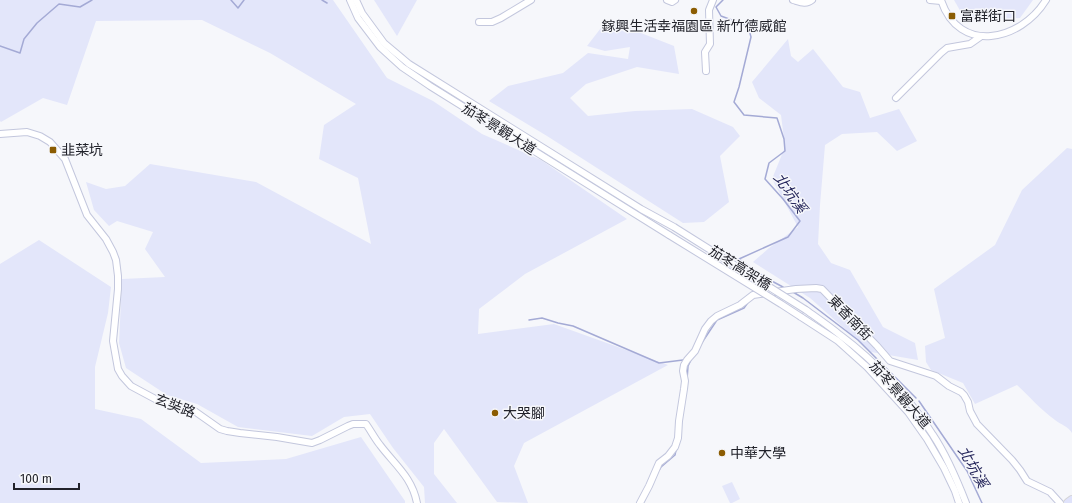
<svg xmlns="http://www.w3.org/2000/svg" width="1072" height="503" font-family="'Fira Sans','Noto Sans TC',sans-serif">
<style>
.green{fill:#e3e6fa}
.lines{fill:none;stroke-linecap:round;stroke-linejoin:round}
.stream{stroke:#a4aad5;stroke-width:1.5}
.minor-casing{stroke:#c3c7dd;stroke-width:8}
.major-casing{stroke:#d3d3d4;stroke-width:10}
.minor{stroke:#fff;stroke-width:6}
.major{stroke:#e0e3fb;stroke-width:8}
.minor-bridge-casing{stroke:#c3c7dd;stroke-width:8;stroke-linecap:butt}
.minor-bridge{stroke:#fff;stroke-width:6}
.poi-dot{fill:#8b5c02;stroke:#f6f7fb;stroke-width:1.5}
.labels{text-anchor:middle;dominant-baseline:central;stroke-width:3;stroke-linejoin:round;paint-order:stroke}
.poi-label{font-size:14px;fill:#21222a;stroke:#f6f7fb;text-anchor:start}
.street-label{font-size:14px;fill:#21222a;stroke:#f6f7fb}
.water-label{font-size:15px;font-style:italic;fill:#26275c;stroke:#f6f7fb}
</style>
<rect width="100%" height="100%" fill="#f6f7fb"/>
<g class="green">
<polygon points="0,0 333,0 387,78 433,101 482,134 541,160 627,219 525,274 479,309 478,334 554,324 668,365 524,443 514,466 528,503 497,502 444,429 434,443 434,474 457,503 425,503 424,487 393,448 370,414 344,417 312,436 238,427 197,404 167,395 126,368 119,343 122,279 165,277 145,249 153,232 117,221 109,226 94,210 86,182 106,189 125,186 150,164 256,182 371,244 358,178 319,159 324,125 356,104 270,53 202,20 96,21 67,105 43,98 1,122 0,121"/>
<polygon points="374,0 417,0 397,36"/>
<polygon points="954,0 1033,0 1020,18 966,21"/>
<polygon points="621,20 641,33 674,46 679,74 637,67 586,84 570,98 588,116 635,111 692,109 733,127 740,136 720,156 729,202 704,222 683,223 547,136 489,101 508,86 563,73 588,53 628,59 630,47 605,51 587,46 604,24"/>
<polygon points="788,39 791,56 798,62 813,49 843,87 860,92 870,118 899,109 917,141 897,151 877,132 842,134 825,145 820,205 818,244 831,263 850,270 883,327 915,343 918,360 871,352 810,298 753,262 769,248 798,227 772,179 785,147 781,115 759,98 752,82"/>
<path d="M1067 148 1072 149V433C1069 427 1060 424 1055 420 1041 410 1029 396 1017 385L975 404 963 383 931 370 926 362 925 346 945 338 934 289 995 245 1022 190Z"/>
<polygon points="39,240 111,287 108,313 95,367 95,409 141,419 201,463 286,459 361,437 405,501 405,503 0,503 0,264"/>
<polygon points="732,482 740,499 732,503 730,503 722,486"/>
</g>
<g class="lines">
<g class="stream">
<polyline points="231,0 238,8 244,0"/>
<polyline points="322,0 327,3"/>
<polyline points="723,0 716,7 721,16 748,26 751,37 739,87 734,102 744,115 777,118 784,139 785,151 769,163 765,179 783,199 800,221 788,237 739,259 766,278 783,287"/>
<polyline points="0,46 20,53 24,39 37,23 59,4 80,7 92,0"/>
<polyline points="793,292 803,298 858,340 916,398"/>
<polyline points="529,320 542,318 558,323 573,326 659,363 683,360"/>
<polyline points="701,344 717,320 744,308 749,301"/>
<polyline points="687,380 688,366 691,360"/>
<polyline points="919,401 967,471 982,503"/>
<polyline points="660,469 661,467 675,455 676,450"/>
</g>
<defs>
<g id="minor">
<polyline points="350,0 358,18 380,47 402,67 430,86 669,235"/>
<polyline points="356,0 362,13 384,43 409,64 641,209 674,227"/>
<polyline points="667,0 672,2 675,0"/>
<path d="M793 0C800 2 806 5 812 0"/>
<polyline points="930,0 941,1"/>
<path d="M941 0C959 55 1021 41 1046 0"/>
<polyline points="479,22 492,22 501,18 531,0"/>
<polyline points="706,71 705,52 710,44 709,10 713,0"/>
<polyline points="896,98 941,53 947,48 970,44 980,37"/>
<path d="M0 134 27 132 40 136 50 142 65 159 87 215 106 239 113 252 116 260 118 276V289L113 341 118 369 122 376 131 386 159 401 193 410 220 429 227 431 240 433 277 437 312 443 320 440 348 426 353 424H366C371 431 375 439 380 445 395 465 412 477 417 503"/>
<path d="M806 310C817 318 829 326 840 335 875 361 910 398 933 435 947 456 957 480 966 503"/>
<polyline points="801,317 838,341 867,367 908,412 927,439 944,468 955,491 959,503"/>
<polyline points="640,503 649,486 659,463 668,456 675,447 678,438 679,421 684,389 685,381 683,371 684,365 687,360 695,351 705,329 711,321 717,316 740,305 753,295 796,289 816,288 822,289 877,346 890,361 936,376 949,386 961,392 964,395 968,402 970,411 977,424 1012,460 1020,470 1027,481 1050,492 1060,503"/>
</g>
<polyline id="major" points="1068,503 1072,500"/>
</defs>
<use href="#minor" class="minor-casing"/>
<use href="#major" class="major-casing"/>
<use href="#minor" class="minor"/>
<use href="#major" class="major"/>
<defs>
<g id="minor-bridge">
<polyline points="674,227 806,310"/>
<polyline points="669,235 781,304 801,317"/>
</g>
</defs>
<use href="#minor-bridge" class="minor-bridge-casing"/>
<use href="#minor-bridge" class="minor-bridge"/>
</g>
<g class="poi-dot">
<circle cx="694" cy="11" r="4"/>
<rect x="948" y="12" width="8" height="8" rx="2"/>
<rect x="49" y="146" width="8" height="8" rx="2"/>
<circle cx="495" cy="413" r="4"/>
<circle cx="722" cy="453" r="4"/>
</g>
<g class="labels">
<g class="poi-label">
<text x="960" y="16">富群街口</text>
<text x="694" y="26" text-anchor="middle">鎵興生活幸福園區 新竹德威館</text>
<text x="61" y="150">韭菜坑</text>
<text x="503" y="413">大哭腳</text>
<text x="730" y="453">中華大學</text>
</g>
<g class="street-label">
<text transform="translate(499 129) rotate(32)">茄苳景觀大道</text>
<text transform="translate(740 268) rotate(32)">茄苳高架橋</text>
<text transform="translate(850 318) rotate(46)">東香南街</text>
<text transform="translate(900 395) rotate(49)">茄苳景觀大道</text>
<text transform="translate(175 406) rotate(21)">玄奘路</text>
</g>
<g class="water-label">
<text transform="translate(790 193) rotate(55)">北坑溪</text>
<text transform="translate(973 467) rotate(61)">北坑溪</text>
</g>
</g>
<path d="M14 483v6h65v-6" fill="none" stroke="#21222a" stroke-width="2"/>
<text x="20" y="483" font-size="12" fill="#21222a" stroke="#f6f7fb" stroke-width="3" paint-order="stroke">100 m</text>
</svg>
